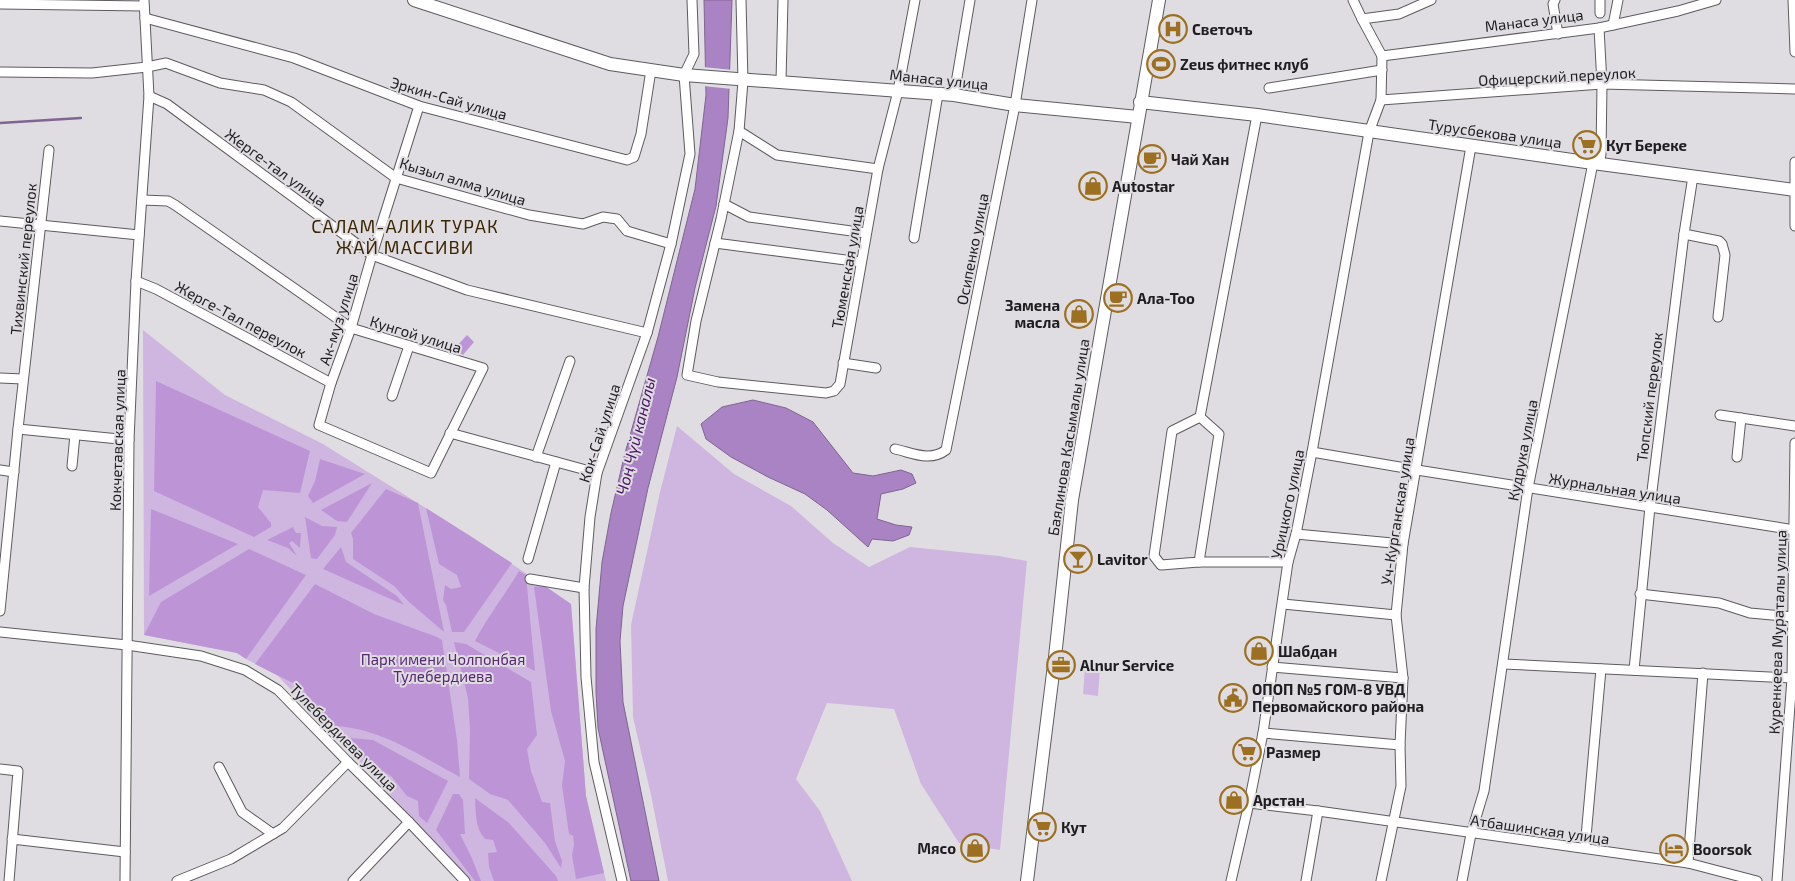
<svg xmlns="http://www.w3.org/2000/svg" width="1795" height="881" font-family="'Exo 2',sans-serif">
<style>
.green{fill:#cfb6e1}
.forest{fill:#bd95d7}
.water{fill:#aa83c4;stroke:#806492}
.pier{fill:#e0dde2}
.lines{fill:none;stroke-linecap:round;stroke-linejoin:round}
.stream{stroke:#806492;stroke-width:2.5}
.street-casing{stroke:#5d5b5f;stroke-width:11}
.secondary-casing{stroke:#5d5b5f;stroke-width:14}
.street{stroke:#fff;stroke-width:9}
.secondary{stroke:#fff;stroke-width:12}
.labels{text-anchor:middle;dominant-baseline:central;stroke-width:4;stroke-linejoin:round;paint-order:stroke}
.street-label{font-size:15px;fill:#1e1d1f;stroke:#e0dde2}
.poi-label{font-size:15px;font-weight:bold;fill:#1e1d1f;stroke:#e0dde2;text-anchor:start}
.park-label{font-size:15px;fill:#572573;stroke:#e0dde2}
.water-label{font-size:16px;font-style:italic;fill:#491564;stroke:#e0dde2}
.quarter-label{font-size:18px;letter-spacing:1px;fill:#392500;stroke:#e0dde2}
</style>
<rect width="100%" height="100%" fill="#e0dde2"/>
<g class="green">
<polygon points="143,330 225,395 323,444 474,538 571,604 586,796 606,881 470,881 415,824 365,767 278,676 246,659 237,653 144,635"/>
<polygon points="677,426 734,474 791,506 833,543 869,567 910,547 999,556 1027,561 1000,850 959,843 921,784 894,709 827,703 796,779 820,811 852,881 668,881 651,795 633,717 631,625 660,492"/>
<polygon points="1085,666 1100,667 1098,696 1083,694"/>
</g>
<g class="forest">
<polygon points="467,335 474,342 463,355 454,349"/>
<polygon points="156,381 310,451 300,493 263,490 258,507 271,523 271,527 254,537 154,491"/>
<polygon points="320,459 365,474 313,503 308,496 315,481"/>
<polygon points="372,483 347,522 337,521 321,510"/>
<polygon points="386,489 418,503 444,632 409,602 394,586 353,559 353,539 351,533"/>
<polygon points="426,508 512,563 464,632 452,632 446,605 443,600 445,585 451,589 461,587 457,575 439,564"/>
<polygon points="151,509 238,544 149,596"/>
<polygon points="305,517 322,526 337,527 335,535 317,559 311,558"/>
<polygon points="293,527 296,533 301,533 300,548 292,541 289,543 297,556 288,548 267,540"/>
<polygon points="341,547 346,562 397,596 404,605 323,569"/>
<polygon points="249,549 306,575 246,659 237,653 144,635 161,602"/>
<path d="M519 571 526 575 535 671 475 641C488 616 505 595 519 571Z"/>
<path d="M315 584 374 614 437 637 442 640 457 740 460 777C420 756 378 726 330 726L301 687 255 664Z"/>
<polygon points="545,586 571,604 586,796 604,873 576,879 572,855 574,845 573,836 569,834 562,786 565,761 551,711 534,587"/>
<polygon points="454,642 466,644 531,682 537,735 527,749 531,771 542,802 550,803 555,841 562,861 561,868 545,843 508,800 490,794 469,779 470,730 468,698"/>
<polygon points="339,737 373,740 448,781 427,823 419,816 418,801 407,796 391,776 376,767"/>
<polygon points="453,794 459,794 463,800 465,834 460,834 471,856 481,881 475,881 436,830"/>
<path d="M475 798 509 823 556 876 558 881H494L489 867 488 853 497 852 493 840 485 839C475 828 476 813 475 798Z"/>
</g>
<g class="water">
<polygon points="704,0 732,0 728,118 716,206 695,288 677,377 648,488 623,606 620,641 623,702 659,881 631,881 598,728 596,692 596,629 602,562 611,513 625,453 658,337 695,189 706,95"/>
<polygon points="753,400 786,408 813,422 853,473 873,476 901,470 912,474 916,483 903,489 881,494 877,519 896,525 912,527 909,535 893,541 872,539 868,547 827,510 805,494 768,477 731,457 706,439 701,424 722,407"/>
</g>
<polygon class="pier" points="703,67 733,70 732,89 703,86"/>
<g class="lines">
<polyline class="stream" points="0,123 81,118"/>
<defs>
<g id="street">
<polyline points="741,0 743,81 739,131 721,219 696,321 687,375 718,382 826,393 834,391 840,384 878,169 898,91 915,0"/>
<polyline points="1353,0 1362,19 1382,56"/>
<polyline points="1555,0 1553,4 1558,34"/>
<polyline points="1600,0 1600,13"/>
<polyline points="1793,0 1795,52"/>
<polyline points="0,4 144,6"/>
<polyline points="145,18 294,58 419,106 627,160 634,157 641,134 651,70"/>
<polyline points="1362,19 1399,14 1431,0"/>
<polyline points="1613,25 1618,0"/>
<polyline points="0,72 92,73 147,67 166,63 220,83 264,90 291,102 396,178 529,215 583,224 603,217 617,219 627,231 671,244"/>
<polyline points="781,81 783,0"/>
<polyline points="1269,88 1382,70"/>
<polyline points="954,95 970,0"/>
<polyline points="149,96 167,104 372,255 467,290 647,333"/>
<polyline points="1381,100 1602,84 1795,89"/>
<polyline points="739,131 777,155 878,169"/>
<polyline points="1795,162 1795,226"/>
<polyline points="142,200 168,201 175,205 351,328 483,368 431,473 319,425 331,383 351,328 372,255 419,106"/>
<polyline points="724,204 749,217 866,233"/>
<polyline points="0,221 139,235"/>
<polyline points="1684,234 1719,241 1722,244 1725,255 1718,317"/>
<polyline points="914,238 938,94"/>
<polyline points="715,243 861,262"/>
<polyline points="136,281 156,289 331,383"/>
<polyline points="843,363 876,368"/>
<polyline points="0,378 23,379"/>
<polyline points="392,396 409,346"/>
<polyline points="1720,415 1795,426"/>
<polygon points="1200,417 1219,434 1199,562 1161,565 1154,556 1172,431"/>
<polyline points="1200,417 1257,115"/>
<polyline points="18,429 129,440"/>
<polyline points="450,433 597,473"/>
<path d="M895 449C913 453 930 462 946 450L1015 105 1032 0"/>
<polyline points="1312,452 1417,470 1795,530"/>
<polyline points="536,457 570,361"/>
<polyline points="1737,457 1741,418"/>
<polyline points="72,466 75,435"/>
<polyline points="0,470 14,472"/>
<polyline points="1296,534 1403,544"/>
<polyline points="528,559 556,462"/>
<polyline points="1199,562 1288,562"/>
<polyline points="530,579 584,588"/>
<polyline points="1640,594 1719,603 1750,613 1793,617"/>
<polyline points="1283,604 1396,615"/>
<polyline points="0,611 18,429 49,150"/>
<polyline points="0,632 127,645 201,656 245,670 278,690 348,762 409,822 465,881"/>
<polyline points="1503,664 1792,678"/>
<polyline points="1272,667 1403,678"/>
<polyline points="1634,670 1650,507 1684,234 1693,176"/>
<polyline points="1263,733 1400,745"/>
<polyline points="219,767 242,812 273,834"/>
<polyline points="0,769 18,771 9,881"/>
<polyline points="1249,803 1318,811 1688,863 1757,881"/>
<polyline points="12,839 125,852"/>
<polyline points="1585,848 1601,669"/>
<polyline points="1688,863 1703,673"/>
<polyline points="125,881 129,440 136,281 149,96 144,0"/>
<polyline points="177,881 231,859 283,828 348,762"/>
<polyline points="353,881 409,822"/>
<polyline points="622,881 594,762 586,677 584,588 590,517 597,473 647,333 671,244 690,154 684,75 694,54 692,0"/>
<polyline points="1231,881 1249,803 1263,733 1288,562 1296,534 1312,452 1369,132 1381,100 1382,56 1599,28 1678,11 1716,0"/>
<polyline points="1306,881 1318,811"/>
<polyline points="1381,881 1401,786 1400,745 1403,678 1396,615 1403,544 1471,146"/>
<polyline points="1462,881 1471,834 1484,791 1528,488 1593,163 1600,160 1601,154 1602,84 1599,28"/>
<polyline points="1777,881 1792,678 1795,443"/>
</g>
<g id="secondary">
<polyline points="414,0 610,64 684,75 954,95 1015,105 1138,117"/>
<polyline points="1140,102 1257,115 1593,163 1795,190"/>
<polyline points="1027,881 1055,657 1072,500 1159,0"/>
</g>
</defs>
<use href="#street" class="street-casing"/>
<use href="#secondary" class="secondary-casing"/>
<use href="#street" class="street"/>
<use href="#secondary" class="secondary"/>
</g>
<defs>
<symbol id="hospital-ring" viewBox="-11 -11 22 22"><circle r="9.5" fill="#e0dde2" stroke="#9c7020" stroke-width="1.5"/><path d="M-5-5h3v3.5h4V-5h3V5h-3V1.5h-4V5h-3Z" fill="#9c7020"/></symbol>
<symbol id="stadium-ring" viewBox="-11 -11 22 22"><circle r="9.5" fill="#e0dde2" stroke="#9c7020" stroke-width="1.5"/><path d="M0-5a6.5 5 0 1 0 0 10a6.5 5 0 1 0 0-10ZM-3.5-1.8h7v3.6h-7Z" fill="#9c7020"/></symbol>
<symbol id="supermarket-ring" viewBox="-11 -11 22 22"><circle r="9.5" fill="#e0dde2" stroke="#9c7020" stroke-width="1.5"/><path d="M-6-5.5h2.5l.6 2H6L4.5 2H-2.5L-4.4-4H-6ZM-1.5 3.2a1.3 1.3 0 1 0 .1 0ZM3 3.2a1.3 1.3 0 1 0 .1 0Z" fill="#9c7020"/></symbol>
<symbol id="cafe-ring" viewBox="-11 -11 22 22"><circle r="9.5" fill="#e0dde2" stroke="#9c7020" stroke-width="1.5"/><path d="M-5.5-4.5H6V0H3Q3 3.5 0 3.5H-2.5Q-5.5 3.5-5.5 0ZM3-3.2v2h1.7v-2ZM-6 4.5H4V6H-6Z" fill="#9c7020"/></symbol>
<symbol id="shop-ring" viewBox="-11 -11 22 22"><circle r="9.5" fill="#e0dde2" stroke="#9c7020" stroke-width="1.5"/><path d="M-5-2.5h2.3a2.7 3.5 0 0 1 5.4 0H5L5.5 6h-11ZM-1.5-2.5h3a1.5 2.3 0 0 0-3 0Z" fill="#9c7020"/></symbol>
<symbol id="bar-ring" viewBox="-11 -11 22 22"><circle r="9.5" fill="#e0dde2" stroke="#9c7020" stroke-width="1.5"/><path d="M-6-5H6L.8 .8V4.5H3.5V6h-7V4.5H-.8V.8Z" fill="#9c7020"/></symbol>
<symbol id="office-ring" viewBox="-11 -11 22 22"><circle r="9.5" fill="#e0dde2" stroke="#9c7020" stroke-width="1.5"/><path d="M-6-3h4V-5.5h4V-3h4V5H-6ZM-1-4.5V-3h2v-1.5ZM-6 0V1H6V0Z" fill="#9c7020"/></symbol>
<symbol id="civic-ring" viewBox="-11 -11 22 22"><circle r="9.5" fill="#e0dde2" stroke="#9c7020" stroke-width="1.5"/><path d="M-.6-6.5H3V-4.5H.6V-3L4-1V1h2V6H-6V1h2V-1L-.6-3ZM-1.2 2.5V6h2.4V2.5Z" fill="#9c7020"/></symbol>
<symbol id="hotel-ring" viewBox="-11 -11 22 22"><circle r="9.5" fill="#e0dde2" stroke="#9c7020" stroke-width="1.5"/><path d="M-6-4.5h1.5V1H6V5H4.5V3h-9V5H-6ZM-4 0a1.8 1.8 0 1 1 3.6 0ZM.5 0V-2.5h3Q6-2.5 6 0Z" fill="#9c7020"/></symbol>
</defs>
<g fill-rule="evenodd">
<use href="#hospital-ring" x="1157" y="13" width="32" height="32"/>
<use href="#stadium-ring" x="1145" y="48" width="32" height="32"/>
<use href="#supermarket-ring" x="1571" y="129" width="32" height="32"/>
<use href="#cafe-ring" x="1136" y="143" width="32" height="32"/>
<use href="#shop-ring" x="1077" y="170" width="32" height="32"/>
<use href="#cafe-ring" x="1102" y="282" width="32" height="32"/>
<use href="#shop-ring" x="1063" y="298" width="32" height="32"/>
<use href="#bar-ring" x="1062" y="543" width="32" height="32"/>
<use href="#shop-ring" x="1243" y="635" width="32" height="32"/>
<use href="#office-ring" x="1045" y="649" width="32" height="32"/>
<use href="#civic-ring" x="1217" y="682" width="32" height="32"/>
<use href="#supermarket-ring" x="1231" y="736" width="32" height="32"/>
<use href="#shop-ring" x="1218" y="784" width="32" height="32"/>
<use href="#supermarket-ring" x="1026" y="811" width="32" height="32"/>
<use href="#shop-ring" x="959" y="832" width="32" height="32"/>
<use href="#hotel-ring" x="1658" y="833" width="32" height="32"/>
</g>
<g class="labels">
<g class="street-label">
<text transform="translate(1534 20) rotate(-7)">Манаса улица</text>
<text transform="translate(1557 76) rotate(-3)">Офицерский переулок</text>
<text transform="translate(939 79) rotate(6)">Манаса улица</text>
<text transform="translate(449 98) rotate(16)">Эркин-Сай улица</text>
<text transform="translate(1495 133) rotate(8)">Турусбекова улица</text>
<text transform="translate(276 167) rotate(36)">Жерге-тал улица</text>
<text transform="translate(463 181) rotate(17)">Кызыл алма улица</text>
<text transform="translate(972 249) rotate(-79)">Осипенко улица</text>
<text transform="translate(23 259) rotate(-84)">Тихвинский переулок</text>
<text transform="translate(847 267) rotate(-80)">Тюменская улица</text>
<text transform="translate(241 319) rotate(28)">Жерге-Тал переулок</text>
<text transform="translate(338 319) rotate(-72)">Ак-муз улица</text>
<text transform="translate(416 334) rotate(17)">Кунгой улица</text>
<text transform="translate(1649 397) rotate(-83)">Тюпский переулок</text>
<text transform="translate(599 433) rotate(-72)">Кок-Сай улица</text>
<text transform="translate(1068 437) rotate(-81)">Баялинова Касымалы улица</text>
<text transform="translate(117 440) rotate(-88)">Кокчетавская улица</text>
<text transform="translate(1522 450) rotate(-79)">Кудрука улица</text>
<text transform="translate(1615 488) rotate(9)">Журнальная улица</text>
<text transform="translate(1287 504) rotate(-78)">Урицкого улица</text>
<text transform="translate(1397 511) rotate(-81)">Уч-Курганская улица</text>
<text transform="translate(1777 632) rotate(-88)">Куренкеева Мураталы улица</text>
<text transform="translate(344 737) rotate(45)">Тулебердиева улица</text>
<text transform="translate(1540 829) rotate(8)">Атбашинская улица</text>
</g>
<g class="poi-label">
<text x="1192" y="29">Светочъ</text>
<text x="1180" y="64">Zeus фитнес клуб</text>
<text x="1606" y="145">Кут Береке</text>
<text x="1171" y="159">Чай Хан</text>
<text x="1112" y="186">Autostar</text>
<text x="1137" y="298">Ала-Тоо</text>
<text x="1060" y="305" text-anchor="end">Замена<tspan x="1060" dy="17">масла</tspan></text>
<text x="1097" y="559">Lavitor</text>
<text x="1278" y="651">Шабдан</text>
<text x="1080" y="665">Alnur Service</text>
<text x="1252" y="689">ОПОП №5 ГОМ-8 УВД<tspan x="1252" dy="17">Первомайского района</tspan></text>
<text x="1266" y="752">Размер</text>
<text x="1253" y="800">Арстан</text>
<text x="1061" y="827">Кут</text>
<text x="956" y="848" text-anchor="end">Мясо</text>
<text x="1693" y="849">Boorsok</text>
</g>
<g class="park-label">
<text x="443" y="659">Парк имени Чолпонбая<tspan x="443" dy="17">Тулебердиева</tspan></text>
</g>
<g class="water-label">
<text transform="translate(635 436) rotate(-76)">Чоң Чүй каналы</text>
</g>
<g class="quarter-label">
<text x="405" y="226">САЛАМ-АЛИК ТУРАК<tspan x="405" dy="21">ЖАЙ МАССИВИ</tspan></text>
</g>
</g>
</svg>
